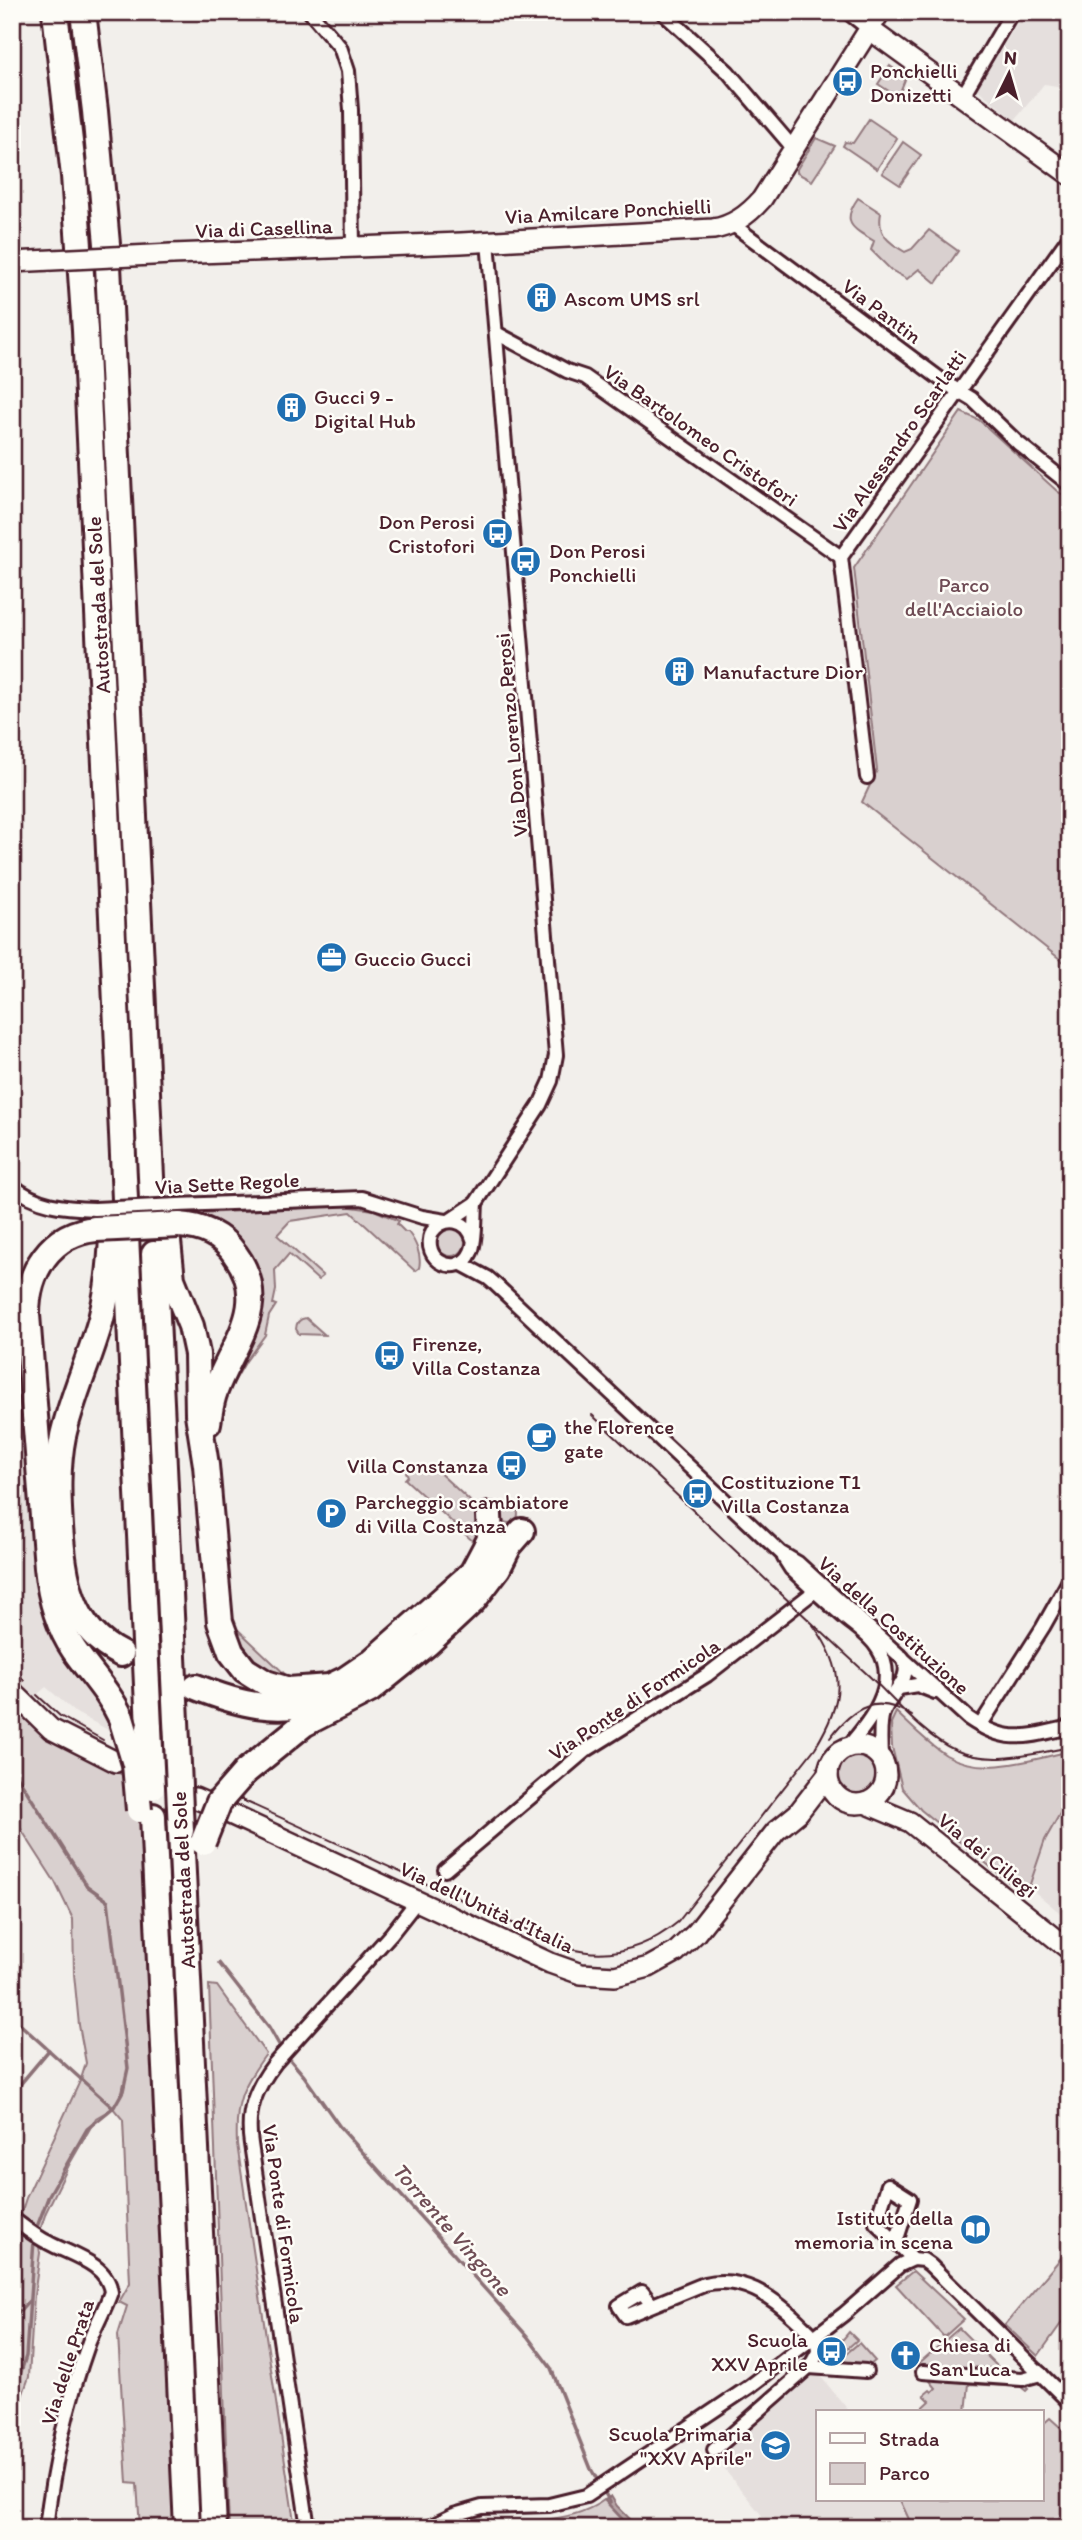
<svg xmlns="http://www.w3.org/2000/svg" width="1082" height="2540" font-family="Itim,sans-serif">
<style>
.built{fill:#e5dfdd}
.green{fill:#d9d0cf;stroke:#92787d;stroke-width:2}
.water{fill:#b7a5a6;stroke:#8b6f75;stroke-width:2}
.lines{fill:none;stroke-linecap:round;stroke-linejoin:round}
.stream{stroke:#8b6f75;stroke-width:3.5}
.street-casing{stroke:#4a1f2b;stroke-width:18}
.secondary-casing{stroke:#4a1f2b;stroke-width:24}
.highway-casing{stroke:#4a1f2b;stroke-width:30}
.street{stroke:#fdfcf7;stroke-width:12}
.secondary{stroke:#fdfcf7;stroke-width:19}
.highway{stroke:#fdfcf7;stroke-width:24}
.tram{stroke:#4a1f2b;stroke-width:2}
.street-bridge-casing{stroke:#4a1f2b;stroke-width:18;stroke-linecap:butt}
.secondary-bridge-casing{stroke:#4a1f2b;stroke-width:24;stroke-linecap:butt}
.highway-bridge-casing{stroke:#4a1f2b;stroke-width:30;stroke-linecap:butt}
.street-bridge{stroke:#fdfcf7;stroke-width:12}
.secondary-bridge{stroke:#fdfcf7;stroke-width:19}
.highway-bridge{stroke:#fdfcf7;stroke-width:24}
.labels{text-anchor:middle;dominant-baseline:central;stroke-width:5;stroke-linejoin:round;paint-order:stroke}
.poi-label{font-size:21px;fill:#4a1f2b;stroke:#fdfcf7;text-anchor:start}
.street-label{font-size:21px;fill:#4a1f2b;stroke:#fdfcf7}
.park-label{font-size:21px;fill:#6e4b54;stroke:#fdfcf7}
.water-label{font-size:23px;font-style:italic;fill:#704e56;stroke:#fdfcf7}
</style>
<rect width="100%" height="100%" fill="#f2efeb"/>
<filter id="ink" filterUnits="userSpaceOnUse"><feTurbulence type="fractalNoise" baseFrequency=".0143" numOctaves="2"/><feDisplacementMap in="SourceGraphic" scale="14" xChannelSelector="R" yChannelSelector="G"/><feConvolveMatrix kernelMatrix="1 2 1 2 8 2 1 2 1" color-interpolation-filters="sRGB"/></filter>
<g filter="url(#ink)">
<g class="built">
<polygon points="1024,12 1070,12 1070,88 1044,84 1015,120 977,89"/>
<polygon points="24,1404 94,1690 116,1734 76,1713 46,1687 32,1699 12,1677 12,1405"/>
<polygon points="1070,1797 1070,1921 1030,1888 1045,1840"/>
<polygon points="817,2372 850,2412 818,2412 818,2500 900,2500 912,2528 772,2528 716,2459"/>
</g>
<g class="green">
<polygon points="890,66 906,77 898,97 878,84"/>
<polygon points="869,119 897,138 877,169 843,146 845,142 853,143"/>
<polygon points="816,138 835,146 812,181 797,173 797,169"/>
<polygon points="903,142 921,155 900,185 882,173"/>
<path d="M858 198 881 213C877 234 888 242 905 252L912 249 929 230 958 251 936 283 919 269 907 279 891 270 871 250 874 241C851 228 841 222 858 198Z"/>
<polygon points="961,412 979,420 1058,492 1070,498 1070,967 862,802 877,770 854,568"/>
<path d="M344 1206 374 1210 399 1221 397 1224 405 1232H408C416 1242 422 1256 419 1268L415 1271 351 1212 290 1221 277 1235 323 1276 318 1280 289 1254 275 1270 276 1290 273 1304 276 1305 269 1316 265 1335 246 1361 227 1394 258 1284 180 1214Z"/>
<circle cx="451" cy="1242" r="14"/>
<path d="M306 1318 325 1335 299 1334 296 1329C296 1323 299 1319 306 1318Z"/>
<polygon points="418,1465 434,1468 470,1501 477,1512 478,1546 405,1479 408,1476 406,1472"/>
<circle cx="509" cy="1514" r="9"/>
<path d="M234 1626 289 1678C260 1669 245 1655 234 1626Z"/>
<polygon points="12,1691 116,1762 117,1772 137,1782 142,1847 157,1892 178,2528 140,2528 137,2484 127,2483 118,2335 127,2306 119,2302 130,2283 123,2120 113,2108 96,2118 69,2165 46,2212 38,2237 40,2253 34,2296 29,2377 12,2424 12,2290 18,2223 26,2198 81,2079 86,2063 79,2025 74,1974 73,1919 55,1882 12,1815"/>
<path d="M896 1712C912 1727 927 1743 946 1755 983 1777 1031 1760 1070 1751V1796L1045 1840 1029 1887 1027 1886 1021 1892 921 1810 902 1788 892 1747 891 1723Z"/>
<circle cx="857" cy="1775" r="22"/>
<path d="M209 1985 217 1986 266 2054C241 2088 235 2102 237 2144L295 2528H229Z"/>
<polygon points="1070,2247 1070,2311 1038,2356 1005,2325"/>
<polygon points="913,2271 964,2319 944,2337 896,2285"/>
<polygon points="959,2328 1003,2372 920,2368 917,2365"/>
<polygon points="849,2332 857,2340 831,2363 824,2362"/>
<polygon points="859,2343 875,2361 870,2365 835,2363"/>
<polygon points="933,2377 1023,2384 1028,2389 1026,2391 1021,2387 969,2384 966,2412 918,2412 930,2401 924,2395 930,2390 932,2392 936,2388 930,2381"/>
<polygon points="1050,2418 1070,2436 1070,2528 913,2528 900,2500 1042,2500 1042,2425"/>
<path d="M604 2500 630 2528H458L466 2522C510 2520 567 2527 604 2500Z"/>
</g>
<polygon class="water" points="611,2496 617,2506 639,2528 631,2528 605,2500"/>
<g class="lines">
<g class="stream">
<polyline points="12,1768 87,1886 108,1901 128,2068 123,2091 114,2107 87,2129 49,2195 35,2232"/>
<polyline points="219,1963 269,2027 282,2050"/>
<polyline points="12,2017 113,2108"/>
<polyline points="287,2056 304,2076 340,2127 527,2336 551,2368 591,2469 610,2502"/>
<polyline points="12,2094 49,2050"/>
<polyline points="12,2320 29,2301"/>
<polyline points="12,2400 26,2356 34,2240"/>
</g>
<defs>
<g id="street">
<polyline points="310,12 340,47 348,71 351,110 353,247"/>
<polyline points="662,12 728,72 794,149"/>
<polyline points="847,12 869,29"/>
<polyline points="962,97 1012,12"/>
<polyline points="732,224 947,384 972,399 1018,443 1070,485"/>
<polyline points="498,334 567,371 585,377 841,557"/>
<polyline points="867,777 841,557 1070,236"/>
<path d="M12 1185C36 1206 64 1208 95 1209"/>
<polyline points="178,1205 362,1198 422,1217 446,1221"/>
<polyline points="449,1221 476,1203 540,1105 551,1081 556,1055 488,241"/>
<path d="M473 1239C467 1219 445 1215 432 1232 420 1261 459 1279 471 1252 476 1242 475 1216 476 1203"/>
<path d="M460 1263 488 1278 495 1284 781 1553 798 1563 823 1586 968 1718C1007 1745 1026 1737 1070 1727"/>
<path d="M784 1558 791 1569C808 1585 825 1601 843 1616 854 1626 870 1635 878 1649 901 1684 869 1723 846 1749"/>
<polyline points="899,1688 917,1685 935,1692"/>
<polyline points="980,1726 1043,1627 1070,1579"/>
<path d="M881 1761C881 1746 879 1731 882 1716 887 1696 916 1678 902 1657"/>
<polyline points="445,1870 585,1751 707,1675 815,1591"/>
<polygon points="888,2185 910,2199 896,2242 876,2223"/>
<path d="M12 2218C24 2227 36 2237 49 2243 71 2255 107 2263 111 2292 105 2309 96 2325 89 2342 68 2401 53 2466 46 2528"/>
<polyline points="896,2242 913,2259 923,2260 930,2265 1070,2403"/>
<path d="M652 2305 642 2292 619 2306 626 2316 704 2284C742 2275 771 2296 798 2321 804 2327 812 2333 817 2341L818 2352 811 2365 714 2450"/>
<polyline points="809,2367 866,2371"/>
<polyline points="923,2372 1022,2379 1041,2374"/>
<path d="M308 2528 251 2144C246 2111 255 2089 275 2063L391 1934 417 1901"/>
<polyline points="427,2528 454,2515 482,2507 549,2505 586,2496 749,2387 844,2314 900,2265 913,2259"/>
</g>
<g id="secondary">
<polyline points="869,29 1070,175"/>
<path d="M172 254 461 243 713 229C734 226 749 214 762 199L880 12"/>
<polyline points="12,1691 51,1729 116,1762"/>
<circle cx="857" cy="1775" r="29"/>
<polyline points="195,1798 209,1804"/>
<polyline points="865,1803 910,1822 1070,1950"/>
<polyline points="230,1814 550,1963 581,1974 615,1976 649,1967 676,1952 696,1933 776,1831 798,1813 828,1774"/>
</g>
<g id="highway">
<polyline points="55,12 74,176 85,330 125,1199"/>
<polyline points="83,12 95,111 107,244 152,1198"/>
<path d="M179 1225C201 1226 222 1235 235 1254 272 1304 233 1343 215 1391 211 1401 210 1412 208 1423"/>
<path d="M96 1229C50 1233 27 1272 27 1315L47 1567C50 1597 57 1625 74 1650 90 1673 109 1692 121 1718"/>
<polyline points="167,1232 172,1279 191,1326 197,1354 198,1414 206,1465 220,1622 231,1652 245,1670 266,1683 289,1690 329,1687 346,1679 371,1662 472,1573 490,1539 489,1515"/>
<path d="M112 1235C111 1264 108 1292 101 1319 90 1359 72 1396 63 1436 57 1466 58 1496 60 1527 64 1577 70 1629 121 1654"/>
<polyline points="126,1235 149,1728"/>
<polyline points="154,1254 177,1742"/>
<path d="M196 1687C238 1704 279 1715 324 1699"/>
<polyline points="245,1772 304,1724 370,1690 427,1644 473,1601 498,1568 509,1546 522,1531"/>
<polyline points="153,1816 187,2528"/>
<polyline points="181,1831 214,2528"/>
</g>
</defs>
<use href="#street" class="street-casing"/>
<use href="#secondary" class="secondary-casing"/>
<use href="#highway" class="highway-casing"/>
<use href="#street" class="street"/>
<use href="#secondary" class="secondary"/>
<use href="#highway" class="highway"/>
<g class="tram">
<path d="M592 1415C684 1501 774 1589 867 1674 893 1698 923 1736 955 1750 990 1766 1034 1754 1070 1747"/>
<polyline points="12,1663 24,1681"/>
<polyline points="37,1695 60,1716 103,1740"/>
<path d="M830 1738C853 1707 877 1693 912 1716"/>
<path d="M240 1799 567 1948C609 1960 645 1949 678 1922L815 1748C844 1701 847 1671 813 1625"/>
</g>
<defs>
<polyline id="street-bridge" points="95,1209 178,1205"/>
<polyline id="secondary-bridge" points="12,262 172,254"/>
<g id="highway-bridge">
<polyline points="96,1229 179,1225"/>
<polyline points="121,1718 135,1764 139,1810"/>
<polyline points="149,1728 152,1787"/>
<polyline points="177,1742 181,1831"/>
<polyline points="203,1842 219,1802 245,1772"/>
</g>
</defs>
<use href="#street-bridge" class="street-bridge-casing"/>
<use href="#secondary-bridge" class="secondary-bridge-casing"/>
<use href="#highway-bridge" class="highway-bridge-casing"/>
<use href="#street-bridge" class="street-bridge"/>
<use href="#secondary-bridge" class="secondary-bridge"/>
<use href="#highway-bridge" class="highway-bridge"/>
</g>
</g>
<defs>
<symbol id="bus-disc" viewBox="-11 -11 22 22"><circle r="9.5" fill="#1f6fb2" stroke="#fdfcf7"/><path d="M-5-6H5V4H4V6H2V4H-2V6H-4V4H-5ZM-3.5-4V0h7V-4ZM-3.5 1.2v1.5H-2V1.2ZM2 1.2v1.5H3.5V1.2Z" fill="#fff"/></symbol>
<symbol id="building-disc" viewBox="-11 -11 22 22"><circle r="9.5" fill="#1f6fb2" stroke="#fdfcf7"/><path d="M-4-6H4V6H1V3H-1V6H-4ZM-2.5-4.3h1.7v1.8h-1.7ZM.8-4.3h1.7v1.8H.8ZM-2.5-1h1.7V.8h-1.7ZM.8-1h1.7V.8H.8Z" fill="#fff"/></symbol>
<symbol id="office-disc" viewBox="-11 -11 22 22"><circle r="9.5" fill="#1f6fb2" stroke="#fdfcf7"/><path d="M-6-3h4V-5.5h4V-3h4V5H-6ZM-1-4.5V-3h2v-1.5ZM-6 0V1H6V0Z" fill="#fff"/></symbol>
<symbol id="cafe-disc" viewBox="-11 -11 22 22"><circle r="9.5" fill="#1f6fb2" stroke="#fdfcf7"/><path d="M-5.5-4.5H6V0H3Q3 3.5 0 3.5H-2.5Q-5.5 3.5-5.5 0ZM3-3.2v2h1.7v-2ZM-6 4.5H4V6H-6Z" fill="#fff"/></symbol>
<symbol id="parking-disc" viewBox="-11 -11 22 22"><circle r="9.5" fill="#1f6fb2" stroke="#fdfcf7"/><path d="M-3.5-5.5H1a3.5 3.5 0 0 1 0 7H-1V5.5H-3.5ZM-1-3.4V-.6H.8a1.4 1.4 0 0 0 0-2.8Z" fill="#fff"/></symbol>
<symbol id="library-disc" viewBox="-11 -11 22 22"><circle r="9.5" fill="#1f6fb2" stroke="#fdfcf7"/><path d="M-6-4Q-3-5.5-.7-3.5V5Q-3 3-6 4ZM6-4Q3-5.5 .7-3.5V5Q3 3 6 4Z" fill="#fff"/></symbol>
<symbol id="church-disc" viewBox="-11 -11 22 22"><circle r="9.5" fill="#1f6fb2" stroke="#fdfcf7"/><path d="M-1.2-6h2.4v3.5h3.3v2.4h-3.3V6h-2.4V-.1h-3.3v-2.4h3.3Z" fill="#fff"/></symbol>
<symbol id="school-disc" viewBox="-11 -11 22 22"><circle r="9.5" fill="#1f6fb2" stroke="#fdfcf7"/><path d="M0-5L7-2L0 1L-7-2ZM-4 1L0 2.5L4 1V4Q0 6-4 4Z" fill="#fff"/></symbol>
</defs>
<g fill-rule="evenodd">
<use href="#bus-disc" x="830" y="64" width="35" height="35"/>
<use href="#building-disc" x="524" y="280" width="35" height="35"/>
<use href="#building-disc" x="274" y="390" width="35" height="35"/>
<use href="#bus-disc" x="480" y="516" width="35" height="35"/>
<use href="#bus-disc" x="508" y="544" width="35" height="35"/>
<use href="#building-disc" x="662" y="654" width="35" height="35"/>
<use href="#office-disc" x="314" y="940" width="35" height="35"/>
<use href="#bus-disc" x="372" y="1338" width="35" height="35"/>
<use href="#cafe-disc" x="524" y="1420" width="35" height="35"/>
<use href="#bus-disc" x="494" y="1448" width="35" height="35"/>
<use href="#bus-disc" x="680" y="1476" width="35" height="35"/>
<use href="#parking-disc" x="314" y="1496" width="35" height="35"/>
<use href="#library-disc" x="958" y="2212" width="35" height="35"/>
<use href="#bus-disc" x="814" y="2334" width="35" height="35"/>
<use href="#church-disc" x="888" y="2338" width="35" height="35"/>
<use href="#school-disc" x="758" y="2428" width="35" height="35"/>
</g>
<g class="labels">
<g class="poi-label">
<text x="870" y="70">Ponchielli<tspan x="870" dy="24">Donizetti</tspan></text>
<text x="564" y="298">Ascom UMS srl</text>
<text x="314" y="396">Gucci 9 -<tspan x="314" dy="24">Digital Hub</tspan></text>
<text x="475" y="521" text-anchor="end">Don Perosi<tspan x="475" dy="24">Cristofori</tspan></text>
<text x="549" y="550">Don Perosi<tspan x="549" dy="24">Ponchielli</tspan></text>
<text x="703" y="671">Manufacture Dior</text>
<text x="354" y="958">Guccio Gucci</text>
<text x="412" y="1343">Firenze,<tspan x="412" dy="24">Villa Costanza</tspan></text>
<text x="564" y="1426">the Florence<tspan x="564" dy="24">gate</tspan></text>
<text x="488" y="1465" text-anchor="end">Villa Constanza</text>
<text x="721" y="1481">Costituzione T1<tspan x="721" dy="24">Villa Costanza</tspan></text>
<text x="355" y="1501">Parcheggio scambiatore<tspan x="355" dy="24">di Villa Costanza</tspan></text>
<text x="953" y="2217" text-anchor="end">Istituto della<tspan x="953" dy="24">memoria in scena</tspan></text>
<text x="808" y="2339" text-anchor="end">Scuola<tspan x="808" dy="24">XXV Aprile</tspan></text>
<text x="929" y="2344">Chiesa di<tspan x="929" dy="24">San Luca</tspan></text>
<text x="752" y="2433" text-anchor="end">Scuola Primaria<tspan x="752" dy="24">"XXV Aprile"</tspan></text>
</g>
<g class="street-label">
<text transform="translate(608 211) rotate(-3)">Via Amilcare Ponchielli</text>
<text transform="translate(264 228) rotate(-2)">Via di Casellina</text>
<text transform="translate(882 311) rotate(37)">Via Pantin</text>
<text transform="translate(701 435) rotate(35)">Via Bartolomeo Cristofori</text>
<text transform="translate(899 441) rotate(-55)">Via Alessandro Scarlatti</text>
<text transform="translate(98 605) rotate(-93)">Autostrada del Sole</text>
<text transform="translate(511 735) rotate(-95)">Via Don Lorenzo Perosi</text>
<text transform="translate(227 1183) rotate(-3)">Via Sette Regole</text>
<text transform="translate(894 1625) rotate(42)">Via della Costituzione</text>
<text transform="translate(634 1699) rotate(-34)">Via Ponte di Formicola</text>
<text transform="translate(988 1855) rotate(39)">Via dei Ciliegi</text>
<text transform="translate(183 1880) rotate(-93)">Autostrada del Sole</text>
<text transform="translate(487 1907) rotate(25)">Via dell'Unità d'Italia</text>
<text transform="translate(284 2224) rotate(82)">Via Ponte di Formicola</text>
<text transform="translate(67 2362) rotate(-72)">Via delle Prata</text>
</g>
<g class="park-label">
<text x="964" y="584">Parco<tspan x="964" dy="24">dell'Acciaiolo</tspan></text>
</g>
<g class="water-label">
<text transform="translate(452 2229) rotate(49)">Torrente Vingone</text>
</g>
</g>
<rect width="1082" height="2540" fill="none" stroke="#fdfcf7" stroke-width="42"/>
<rect x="21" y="21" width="1040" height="2498" fill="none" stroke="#4a1f2b" stroke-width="2.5" filter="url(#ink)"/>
<rect x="816" y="2410" width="228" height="91" fill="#fdfcf7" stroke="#b5a4a5" stroke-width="2"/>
<rect x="830" y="2433" width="35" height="10" fill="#fdfcf7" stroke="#b5a4a5" stroke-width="2"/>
<text x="879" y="2446" font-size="21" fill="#4a1f2b">Strada</text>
<rect x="830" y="2463" width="35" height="21" fill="#d9d0cf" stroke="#b5a4a5" stroke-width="2"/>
<text x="879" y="2480" font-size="21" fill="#4a1f2b">Parco</text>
<g transform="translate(1009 74) rotate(5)" stroke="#fdfcf7" stroke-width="5" paint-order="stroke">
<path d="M0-5L12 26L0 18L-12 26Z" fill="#4a1f2b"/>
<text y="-10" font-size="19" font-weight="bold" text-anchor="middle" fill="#4a1f2b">N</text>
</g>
</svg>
